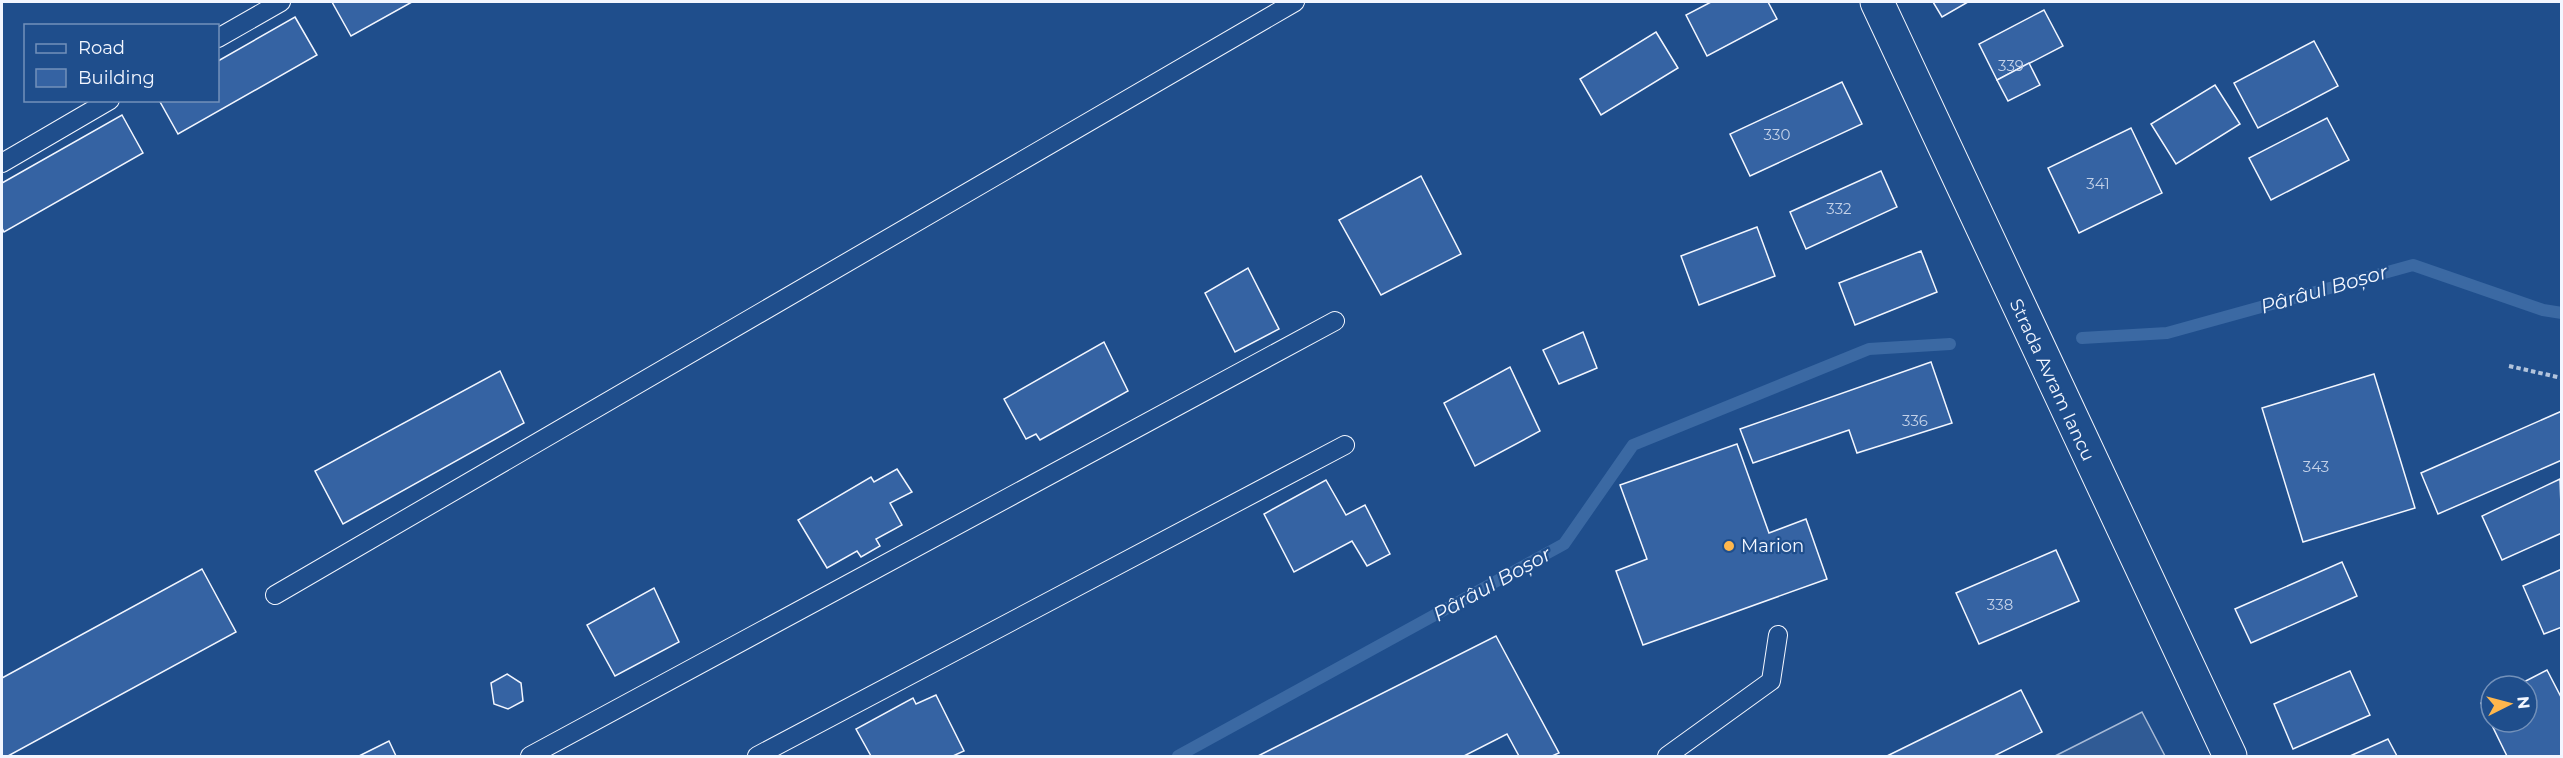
<svg xmlns="http://www.w3.org/2000/svg" width="2563" height="758" font-family="Montserrat,sans-serif">
<style>
.parking{fill:#305b95;stroke:#a8bbd7;stroke-width:1.5}
.lines{fill:none;stroke-linecap:round;stroke-linejoin:round}
.stream{stroke:#3b69a3;stroke-width:12}
.building{fill:#3563a3;stroke:#f2f6ff;stroke-width:1.5}
.service-casing{stroke:#f2f6ff;stroke-width:20}
.primary-casing{stroke:#f2f6ff;stroke-width:35}
.path{stroke:#b3c4dc;stroke-width:4;stroke-dasharray:4.5 3;stroke-linecap:butt}
.service{stroke:#1f4e8c;stroke-width:18}
.primary{stroke:#1f4e8c;stroke-width:33}
.poi-dot{fill:#ffb74d;stroke:#1f4e8c;stroke-width:2}
.labels{text-anchor:middle;dominant-baseline:central;stroke-width:4.5;stroke-linejoin:round;paint-order:stroke}
.number-label{font-size:15px;fill:#c3d1e8}
.street-label{font-size:18px;fill:#f2f6ff;stroke:#1f4e8c}
.poi-label{font-size:18px;fill:#f2f6ff;stroke:#1f4e8c;text-anchor:start}
.water-label{font-size:20px;font-style:italic;fill:#f2f6ff;stroke:#1f4e8c}
</style>
<rect width="100%" height="100%" fill="#1f4e8c"/>
<polygon class="parking" points="2142,712 2165,756 2055,756"/>
<g class="lines">
<g class="stream">
<polyline points="2082,338 2167,333 2413,265 2543,310 2562,313"/>
<polyline points="1178,756 1564,544 1633,445 1869,349 1950,344"/>
</g>
</g>
<g class="building">
<polygon points="332,2 412,2 351,36"/>
<polygon points="1711,2 1768,2 1777,19 1707,56 1686,15"/>
<polygon points="1933,2 1968,2 1942,17"/>
<polygon points="2044,10 2063,46 1997,80 1979,44"/>
<polygon points="295,17 317,55 178,134 159,100 218,100 218,61"/>
<polygon points="1656,32 1678,68 1601,115 1580,79"/>
<polygon points="2314,41 2338,86 2258,128 2234,83"/>
<polygon points="2029,63 2040,85 2008,101 1997,80"/>
<polygon points="1842,82 1862,124 1750,176 1730,134"/>
<polygon points="2215,85 2240,124 2176,164 2151,124"/>
<polygon points="122,115 143,153 4,232 2,228 2,183"/>
<polygon points="2327,118 2349,160 2271,200 2249,158"/>
<polygon points="2131,128 2162,193 2079,233 2048,168"/>
<polygon points="1881,171 1897,207 1806,249 1790,212"/>
<polygon points="1421,176 1461,254 1381,295 1339,220"/>
<polygon points="1757,227 1775,276 1699,305 1681,256"/>
<polygon points="1921,251 1937,292 1855,325 1839,283"/>
<polygon points="1248,268 1279,329 1235,352 1205,293"/>
<polygon points="1583,332 1597,368 1559,384 1543,350"/>
<polygon points="1104,342 1128,391 1040,440 1036,434 1026,439 1004,399"/>
<polygon points="1931,362 1952,423 1857,453 1849,430 1753,463 1740,429"/>
<polygon points="1510,367 1540,431 1475,466 1444,403"/>
<polygon points="500,371 524,423 343,524 315,471"/>
<polygon points="2374,374 2415,508 2303,542 2262,408"/>
<polygon points="2562,411 2562,460 2438,514 2421,473"/>
<polygon points="1737,444 1769,533 1806,519 1827,579 1643,645 1616,571 1647,559 1620,485"/>
<polygon points="897,469 912,492 890,503 902,525 876,539 880,546 861,557 857,551 827,568 798,520 871,477 874,482"/>
<polygon points="2560,479 2562,533 2502,560 2482,516"/>
<polygon points="1326,480 1346,515 1365,505 1390,554 1367,566 1352,541 1294,572 1264,514"/>
<polygon points="2056,550 2079,601 1979,644 1956,593"/>
<polygon points="2342,562 2357,596 2251,643 2235,609"/>
<polygon points="202,569 236,632 8,756 2,756 2,678"/>
<polygon points="2562,569 2562,627 2544,634 2523,586"/>
<polygon points="654,588 679,642 615,676 587,625"/>
<polygon points="1496,636 1559,753 1552,756 1519,756 1507,734 1464,756 1258,756"/>
<polygon points="2547,670 2562,699 2562,756 2507,756 2481,703 2491,698 2491,722 2527,722 2527,686 2516,686"/>
<polygon points="2350,671 2370,715 2293,749 2274,704"/>
<polygon points="507,674 521,683 523,701 508,709 494,704 491,683"/>
<polygon points="2021,690 2042,732 1994,756 1887,756"/>
<polygon points="936,695 964,751 953,756 871,756 856,729 913,698 916,704"/>
<polygon points="2388,739 2397,756 2350,756"/>
<polygon points="389,741 396,756 359,756"/>
</g>
<g class="lines">
<defs>
<g id="service">
<polyline points="218,38 281,2"/>
<polyline points="2,163 110,100"/>
<polyline points="275,595 1295,2"/>
<polyline points="530,756 1335,321"/>
<polyline points="757,756 1345,445"/>
<polyline points="1667,756 1771,681 1778,635"/>
</g>
<polyline id="primary" points="1877,2 2230,756"/>
</defs>
<use href="#service" class="service-casing"/>
<use href="#primary" class="primary-casing"/>
<polyline class="path" points="2509,366 2562,378"/>
<use href="#service" class="service"/>
<use href="#primary" class="primary"/>
</g>
<circle class="poi-dot" cx="1729" cy="546" r="6"/>
<g class="labels">
<g class="number-label">
<text x="2011" y="65">339</text>
<text x="1777" y="134">330</text>
<text x="2098" y="183">341</text>
<text x="1839" y="208">332</text>
<text x="1915" y="420">336</text>
<text x="2316" y="466">343</text>
<text x="2000" y="604">338</text>
</g>
<g class="street-label">
<text transform="translate(2052 380) rotate(65)">Strada Avram Iancu</text>
</g>
<g class="poi-label">
<text x="1741" y="546">Marion</text>
</g>
<g class="water-label">
<text transform="translate(2324 289) rotate(-16)">Pârâul Boșor</text>
<text transform="translate(1492 584) rotate(-29)">Pârâul Boșor</text>
</g>
</g>
<rect width="2563" height="758" fill="none" stroke="#f2f6ff" stroke-width="6"/>
<rect x="24" y="24" width="195" height="78" fill="#1f4e8c" stroke="#7391ba" stroke-width="1.5"/>
<rect x="36" y="44" width="30" height="9" fill="#1f4e8c" stroke="#7391ba" stroke-width="1.5"/>
<text x="78" y="54" font-size="18" fill="#f2f6ff">Road</text>
<rect x="36" y="69" width="30" height="18" fill="#3563a3" stroke="#7391ba" stroke-width="1.5"/>
<text x="78" y="84" font-size="18" fill="#f2f6ff">Building</text>
<g transform="translate(2509 704) rotate(84)"><circle r="28" fill="#1f4e8c" stroke="#7391ba" stroke-width="1.5"/>
<path d="M0-4.5L10 22L0 15L-10 22Z" fill="#ffb74d"/>
<text y="-9" font-size="16" font-weight="bold" text-anchor="middle" fill="#f2f6ff">N</text>
</g>
</svg>
